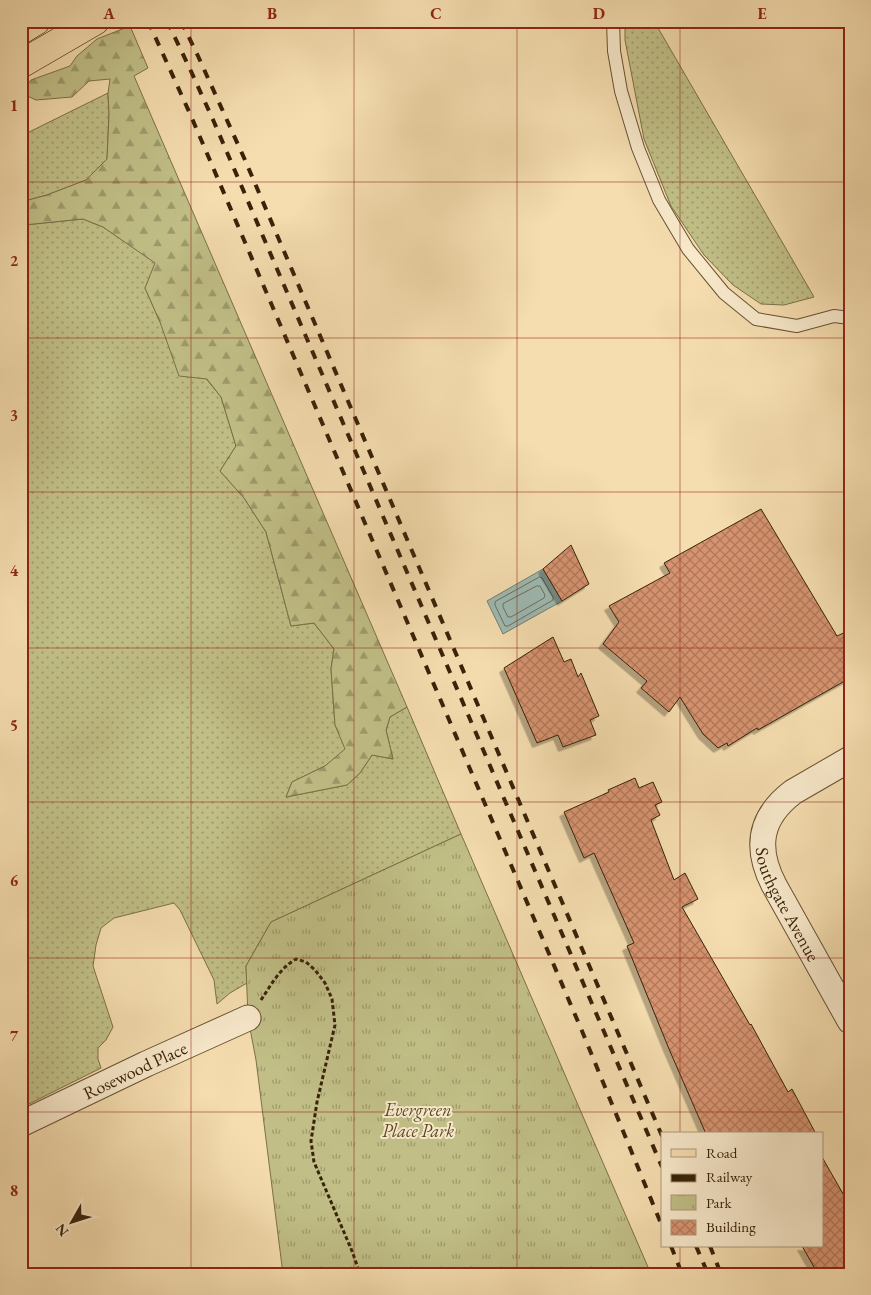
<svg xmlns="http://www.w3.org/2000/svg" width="871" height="1295" font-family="'EB Garamond',serif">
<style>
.grass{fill:url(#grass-dots);stroke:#7c7048}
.forest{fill:url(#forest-firs);stroke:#7c7048}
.park{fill:url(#park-tufts);stroke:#7c7048}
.water{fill:#9ebab3;stroke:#757d6f}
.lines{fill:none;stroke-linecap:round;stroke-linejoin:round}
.shore{stroke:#6b6e5e;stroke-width:1}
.building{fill:url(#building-cross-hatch);stroke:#382208;filter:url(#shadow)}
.service-casing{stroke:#675132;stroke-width:14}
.minor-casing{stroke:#675132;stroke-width:27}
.primary-casing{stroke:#382208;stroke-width:29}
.path{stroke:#382208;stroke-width:3;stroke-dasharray:4 2.5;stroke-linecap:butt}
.service{stroke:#f8e9cb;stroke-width:12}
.minor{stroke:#f8e9cb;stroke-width:25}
.primary{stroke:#f5ddaf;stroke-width:28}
.rail{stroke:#382208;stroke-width:4;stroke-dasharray:9 9;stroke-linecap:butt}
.grid{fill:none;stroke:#8f2418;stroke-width:1;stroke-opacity:0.55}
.labels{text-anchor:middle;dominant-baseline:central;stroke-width:4;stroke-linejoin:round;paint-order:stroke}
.street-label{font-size:18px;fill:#382208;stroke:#f8e9cb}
.park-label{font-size:18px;font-style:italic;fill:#5a4928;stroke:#f8e9cb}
.neatline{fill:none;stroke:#8f2418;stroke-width:2}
.grid-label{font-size:16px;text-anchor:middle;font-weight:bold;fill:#8f2418}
</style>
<defs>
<pattern id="grass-dots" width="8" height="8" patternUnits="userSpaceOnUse" patternTransform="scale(1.25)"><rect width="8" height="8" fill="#c1bf87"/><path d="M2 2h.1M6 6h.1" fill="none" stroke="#9e9b6c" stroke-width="1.8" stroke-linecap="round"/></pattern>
<pattern id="forest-firs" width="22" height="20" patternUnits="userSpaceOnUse" patternTransform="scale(1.25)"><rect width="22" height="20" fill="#c1bf87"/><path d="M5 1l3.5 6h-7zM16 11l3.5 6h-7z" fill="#9e9b6c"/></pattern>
<pattern id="park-tufts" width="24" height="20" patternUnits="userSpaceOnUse" patternTransform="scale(1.25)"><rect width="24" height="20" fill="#c1bf87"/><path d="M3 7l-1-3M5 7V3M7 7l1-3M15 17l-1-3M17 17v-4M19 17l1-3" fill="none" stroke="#9e9b6c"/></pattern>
<pattern id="building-cross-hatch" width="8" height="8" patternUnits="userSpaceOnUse" patternTransform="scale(1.25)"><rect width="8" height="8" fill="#d79370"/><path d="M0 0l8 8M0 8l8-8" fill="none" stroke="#af785a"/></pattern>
<filter id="shadow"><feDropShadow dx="-4.5" dy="4.5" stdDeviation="0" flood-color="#0004"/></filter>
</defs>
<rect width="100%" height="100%" fill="#f5ddaf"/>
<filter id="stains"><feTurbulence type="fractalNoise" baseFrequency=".004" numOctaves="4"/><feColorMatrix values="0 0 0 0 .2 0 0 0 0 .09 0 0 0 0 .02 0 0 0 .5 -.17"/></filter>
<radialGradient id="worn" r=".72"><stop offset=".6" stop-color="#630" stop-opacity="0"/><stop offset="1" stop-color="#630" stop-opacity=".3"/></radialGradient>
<g class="grass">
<polygon points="625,21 654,21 814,297 784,305 761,304 733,285 704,255 671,206 644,139 625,40"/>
<polygon points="108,93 109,114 107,159 86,180 47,195 21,202 21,136"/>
<polygon points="83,219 103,227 156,263 145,288 160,322 221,397 236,446 220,471 244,498 266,532 291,626 314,623 334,649 331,669 335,725 346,749 325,766 292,782 286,797 347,785 360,773 372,755 393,759 386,730 390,717 407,707 461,834 271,922 246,966 247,983 230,993 217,1004 214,980 180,910 174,903 114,918 101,928 96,945 93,966 113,1027 106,1040 98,1048 98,1059 101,1068 21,1108 21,227 24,225"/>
</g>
<polygon class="forest" points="130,26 148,68 134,76 407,707 390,717 386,730 393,759 372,755 360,773 347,785 286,797 292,782 325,766 345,749 335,725 331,669 334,649 314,623 291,626 266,532 244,498 220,471 236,446 221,397 207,379 179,376 160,322 145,288 155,263 103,227 83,219 24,225 21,227 21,202 47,195 86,180 107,159 109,114 108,93 110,79 89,81 72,97 36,100 21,93 31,80 70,66 77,56 97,39"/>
<polygon class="park" points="461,834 651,1274 283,1274 256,1060 248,1018 246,966 271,922"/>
<polygon class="water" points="543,569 562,601 503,634 487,601"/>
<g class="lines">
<g class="shore">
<polygon points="540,577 542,578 553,597 553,600 508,626 505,626 495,605 495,602"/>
<polygon points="537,586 540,586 545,595 544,598 511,617 508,617 503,607 503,604"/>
</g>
</g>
<g class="building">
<polygon points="761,509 837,636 850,630 850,678 758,730 757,728 728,746 727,743 718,748 703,734 680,697 669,712 641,688 647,681 603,644 619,622 609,606 670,573 664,563"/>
<polygon points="571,545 589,584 562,601 543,569"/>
<polygon points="553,637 564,662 571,659 578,677 581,673 599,716 590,720 596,735 563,747 558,735 537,743 504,668"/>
<polygon points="635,778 639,788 653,782 662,802 655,805 660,815 651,820 674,880 685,873 698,899 682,907 750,1025 751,1024 788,1092 792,1089 816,1134 706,1134 669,1049 627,946 634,943 594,853 584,858 564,812 609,792 608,790"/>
<polygon points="822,1157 850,1206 850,1274 818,1274 802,1246 822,1246"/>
</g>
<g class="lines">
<defs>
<polyline id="service" points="613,21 614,51 621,91 638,148 659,200 688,249 724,293 756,319 797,326 834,316 850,318"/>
<g id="minor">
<path id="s1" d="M850 759 793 792C759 818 755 848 774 885L850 1021"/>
<path id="s2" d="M21 1124 146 1064 248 1018"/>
</g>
<g id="primary">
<polyline points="21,30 36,21"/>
<polyline points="21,64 95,21"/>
</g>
</defs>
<use href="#service" class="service-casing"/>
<use href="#minor" class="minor-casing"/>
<use href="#primary" class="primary-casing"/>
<path class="path" d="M261 1000C271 985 280 968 296 959L306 962 315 970 325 983 332 999 335 1025 317 1102 311 1141 314 1162 352 1251 360 1274"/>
<use href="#service" class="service"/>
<use href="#minor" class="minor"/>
<use href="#primary" class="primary"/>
<g class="rail">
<polyline points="148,21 191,116 582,1031 662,1226"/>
<polyline points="167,21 190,69 214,122 662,1167"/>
<polyline points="181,21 198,56 245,160 662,1136"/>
<polyline points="671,1246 682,1274"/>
<polyline points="696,1246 708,1274"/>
<polyline points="710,1246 721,1274"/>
</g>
</g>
<path class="grid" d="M191 21V1274M354 21V1274M517 21V1274M680 21V1134M21 182H850M21 338H850M21 492H850M21 648H850M21 802H850M21 958H850M21 1112H850M680 1246V1274"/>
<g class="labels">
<g class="street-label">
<text stroke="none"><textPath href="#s1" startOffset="194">Southgate Avenue</textPath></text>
<text stroke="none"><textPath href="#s2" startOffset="126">Rosewood Place</textPath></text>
</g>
<g class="park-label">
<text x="418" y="1109">Evergreen<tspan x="418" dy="21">Place Park</tspan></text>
</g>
</g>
<rect width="871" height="1295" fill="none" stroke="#f5ddaf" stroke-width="55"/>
<rect x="661" y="1132" width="162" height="115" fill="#f8e9cb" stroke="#ab997d"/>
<rect x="671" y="1149" width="25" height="8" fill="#f5ddaf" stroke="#ab997d"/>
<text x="706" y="1158" font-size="15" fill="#382208">Road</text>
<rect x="671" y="1174" width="25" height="8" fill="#382208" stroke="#ab997d"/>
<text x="706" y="1182" font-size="15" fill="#382208">Railway</text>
<rect x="671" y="1195" width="25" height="15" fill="url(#park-tufts)" stroke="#ab997d"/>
<text x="706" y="1208" font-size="15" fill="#382208">Park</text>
<rect x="671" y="1220" width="25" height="15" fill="url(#building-cross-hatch)" stroke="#ab997d"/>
<text x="706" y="1232" font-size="15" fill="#382208">Building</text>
<g transform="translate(72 1222) rotate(231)" stroke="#f8e9cb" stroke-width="4" paint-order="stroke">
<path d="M0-4L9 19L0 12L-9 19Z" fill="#382208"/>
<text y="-8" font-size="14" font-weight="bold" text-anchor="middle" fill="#382208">N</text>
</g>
<rect x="28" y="28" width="816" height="1240" class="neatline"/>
<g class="grid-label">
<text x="109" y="19">A</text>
<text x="272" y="19">B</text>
<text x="436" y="19">C</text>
<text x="599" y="19">D</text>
<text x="762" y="19">E</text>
<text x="14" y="111">1</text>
<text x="14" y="266">2</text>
<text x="14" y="421">3</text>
<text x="14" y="576">4</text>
<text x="14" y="731">5</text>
<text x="14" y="886">6</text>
<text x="14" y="1041">7</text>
<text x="14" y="1196">8</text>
</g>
<rect width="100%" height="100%" filter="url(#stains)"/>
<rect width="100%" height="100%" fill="url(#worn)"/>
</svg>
